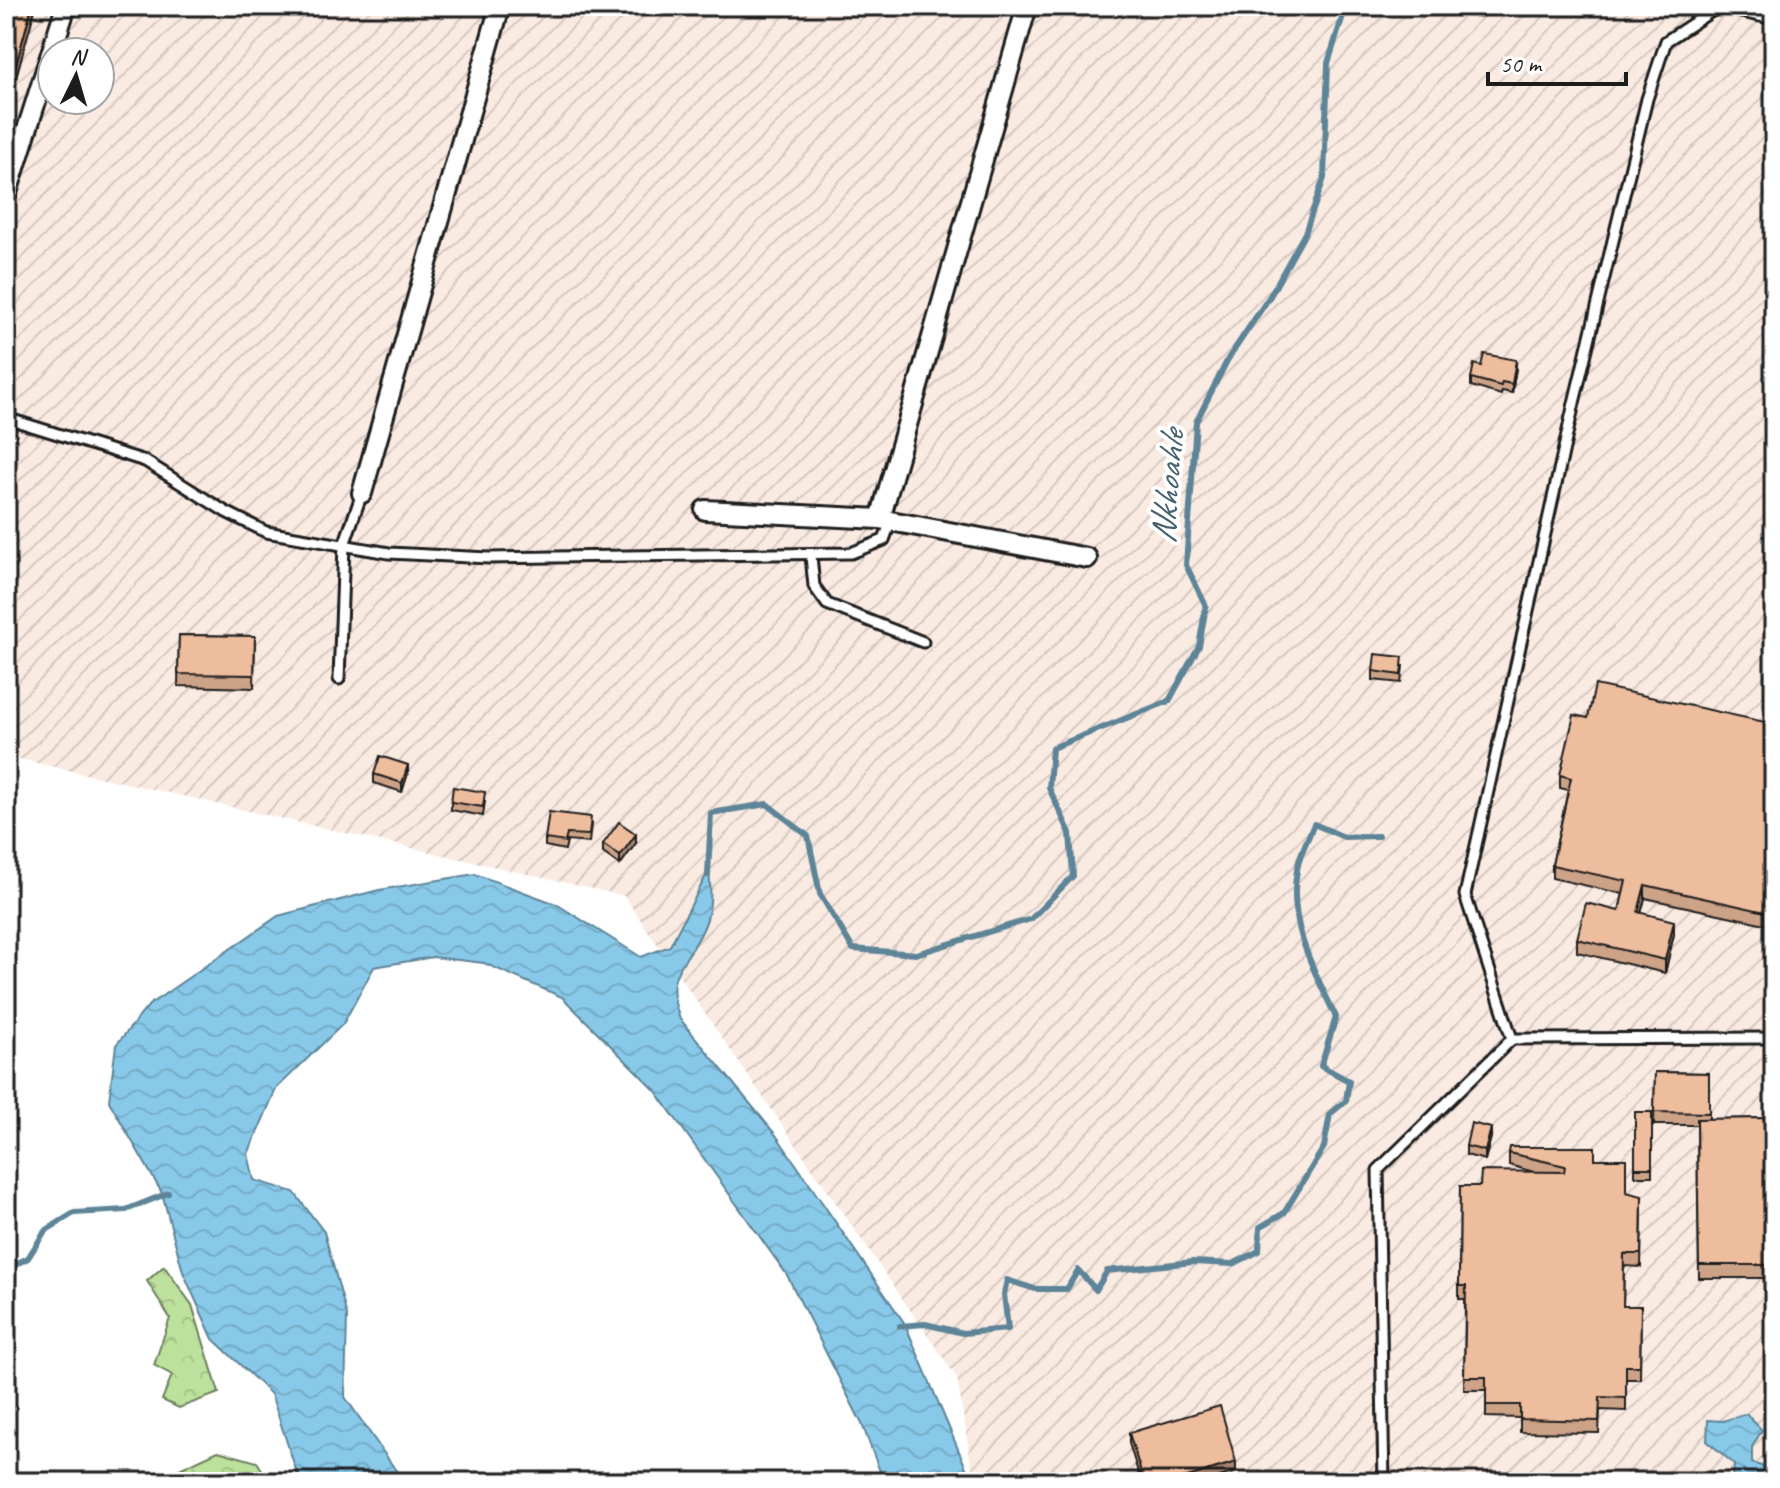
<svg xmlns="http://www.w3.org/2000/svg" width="1780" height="1488" font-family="Caveat,sans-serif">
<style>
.industrial{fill:url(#industrial-furrows);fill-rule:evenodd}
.forest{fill:url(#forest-crowns);stroke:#6c7e5c;stroke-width:2}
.water{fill:url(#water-waves);stroke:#5d8497;stroke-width:2}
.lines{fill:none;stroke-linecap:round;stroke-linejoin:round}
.stream{stroke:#5d8497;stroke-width:6}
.service-casing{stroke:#1c1c1c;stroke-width:15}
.minor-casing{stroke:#1c1c1c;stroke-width:24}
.service{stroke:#fff;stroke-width:9}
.minor{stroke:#fff;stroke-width:18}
.wall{fill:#cda388;stroke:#1c1c1c;stroke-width:2}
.shaded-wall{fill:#a7846f;stroke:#1c1c1c;stroke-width:2}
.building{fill:#eebd9e;stroke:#1c1c1c;stroke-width:2}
.labels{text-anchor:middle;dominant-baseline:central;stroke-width:8;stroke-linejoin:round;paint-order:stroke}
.water-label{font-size:36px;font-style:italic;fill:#47616e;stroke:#fff}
</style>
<defs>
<pattern id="industrial-furrows" width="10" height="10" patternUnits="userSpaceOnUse" patternTransform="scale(2)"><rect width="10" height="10" fill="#faebe2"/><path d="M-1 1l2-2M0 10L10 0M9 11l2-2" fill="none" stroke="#d6c9c1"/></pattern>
<pattern id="forest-crowns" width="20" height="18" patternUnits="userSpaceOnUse" patternTransform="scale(2)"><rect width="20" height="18" fill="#bce19c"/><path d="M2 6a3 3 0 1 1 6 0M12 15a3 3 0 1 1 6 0" fill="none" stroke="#a1c086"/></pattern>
<pattern id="water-waves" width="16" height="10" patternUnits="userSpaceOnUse" patternTransform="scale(2)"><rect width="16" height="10" fill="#88c9e9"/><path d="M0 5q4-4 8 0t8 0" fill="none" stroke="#75acc7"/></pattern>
</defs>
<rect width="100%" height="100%" fill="#fff"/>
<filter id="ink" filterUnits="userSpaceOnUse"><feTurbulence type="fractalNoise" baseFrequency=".0125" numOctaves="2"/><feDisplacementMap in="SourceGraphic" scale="16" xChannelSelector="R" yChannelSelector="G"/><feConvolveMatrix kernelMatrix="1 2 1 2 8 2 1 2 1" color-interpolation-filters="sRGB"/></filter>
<g filter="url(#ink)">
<path class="industrial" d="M6 6H1774V1482H974L957 1378 624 896 6 756ZM52 52H100V100H52Z"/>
<g class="forest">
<polygon points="164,1266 192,1305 219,1393 179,1408 162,1400 172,1375 154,1365 170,1318 147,1281"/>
<polygon points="218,1451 257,1462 270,1482 172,1482 175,1471"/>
</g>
<g class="water">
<path d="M709 870C711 889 712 909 704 927 687 967 661 971 680 1019L776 1135 905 1324 972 1482H884L862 1424 787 1275 655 1090 562 997 484 963 433 957 374 967 343 1024 276 1089 248 1154 254 1180 294 1192 324 1232 347 1316 345 1397 404 1482H307L297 1473 271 1394 213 1339 183 1272 162 1193 109 1101 116 1045 149 1005 278 916 379 890 475 874 556 904 641 957 670 946Z"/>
<polygon points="1746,1414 1762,1430 1752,1447 1752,1463 1771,1469 1774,1482 1733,1482 1734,1464 1707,1441 1708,1420 1723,1421"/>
</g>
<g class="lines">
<g class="stream">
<polyline points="708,875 711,813 767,804 808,836 820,894 853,949 916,954 1031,919 1073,876 1070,833 1049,788 1052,748 1169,701 1199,646 1206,606 1186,565 1196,422 1228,359 1270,296 1305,233 1324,178 1328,63 1346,6"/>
<polyline points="6,1269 28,1258 45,1231 74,1213 126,1210 168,1193"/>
<path d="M900 1326 925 1324 963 1333 1008 1329 1004 1294 1007 1280 1035 1289H1067L1078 1270 1096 1290 1107 1271 1193 1262 1233 1264 1259 1251 1260 1227 1284 1213 1324 1147 1330 1114 1346 1101 1349 1081 1321 1066 1336 1017C1314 971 1287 923 1297 870 1299 855 1308 839 1314 824L1344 837 1378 836"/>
</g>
<defs>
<g id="service">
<polyline points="6,418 145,461 226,512 266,532 389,553 489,558 851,553 884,540 891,521"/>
<polyline points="811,556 814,586 827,604 923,642"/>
<polyline points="339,679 344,545 362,493"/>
<polyline points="1512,1039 1774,1038"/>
<polyline points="1384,1482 1378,1170 1512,1039 1465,895 1574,403 1647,99 1666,41 1718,7 1774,19"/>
</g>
<g id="minor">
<polyline points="6,196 66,6"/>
<polyline points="362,493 500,6"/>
<polyline points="705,510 880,519 1087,558"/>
<polyline points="880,519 1027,6"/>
</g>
</defs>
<use href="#service" class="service-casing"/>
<use href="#minor" class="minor-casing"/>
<use href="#service" class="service"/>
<use href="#minor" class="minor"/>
</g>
<g class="wall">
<polygon points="1516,368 1512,393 1502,391 1501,395 1471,386 1471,378"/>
<polygon points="179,635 255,636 254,688 178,686"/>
<polygon points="1403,666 1401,683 1373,680 1373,671"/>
<polygon points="1588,718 1774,724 1774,926 1645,898 1641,913 1674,934 1665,973 1577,952 1577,939 1619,911 1623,894 1552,878 1552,865 1568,790 1560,788 1560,775"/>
<polygon points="408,773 402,792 374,783 374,774"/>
<polygon points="485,801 483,816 451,810 451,802"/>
<polygon points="591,824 589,843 567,841 565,850 545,846 545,839"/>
<polygon points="636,843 620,865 603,853 603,844"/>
<polygon points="1655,1072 1709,1073 1709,1119 1774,1118 1774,1278 1699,1278 1697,1125 1654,1125"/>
<rect x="1635" y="1112" width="17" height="64"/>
<polygon points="1491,1137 1485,1160 1466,1155 1466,1146"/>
<polygon points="1509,1153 1595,1159 1642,1209 1641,1267 1624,1266 1623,1306 1641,1306 1640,1379 1626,1379 1626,1411 1600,1410 1599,1433 1520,1432 1520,1418 1486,1417 1486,1390 1464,1390 1465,1299 1459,1299 1460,1186 1480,1186 1534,1172 1509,1165"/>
<polygon points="1129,1433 1236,1472 1203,1482 1141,1482 1129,1443"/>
</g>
<g class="shaded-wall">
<polygon points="32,6 36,6 6,113 6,101"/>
<polygon points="1516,360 1516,368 1512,393 1512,384"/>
<polygon points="408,765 408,773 402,792 402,783"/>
<polygon points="636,834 636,843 620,865 620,856"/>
<polygon points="1645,885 1645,898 1638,925 1638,912"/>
<polygon points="1674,921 1674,934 1665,973 1665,960"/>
<polygon points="1491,1128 1491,1137 1485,1160 1485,1151"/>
<polygon points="1236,1462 1236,1472 1203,1482 1171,1482"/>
</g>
<g class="building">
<polygon points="6,6 32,6 6,101"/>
<polygon points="1484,354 1516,360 1512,384 1502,382 1501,386 1471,378 1474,364 1481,366"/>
<polygon points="179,635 255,636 254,675 178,674"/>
<polygon points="1375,654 1403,657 1401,675 1373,671"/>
<polygon points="1595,685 1774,724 1774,914 1645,885 1638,912 1674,921 1665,960 1577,939 1586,903 1619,911 1626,881 1552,865 1571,778 1560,775 1574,715 1588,718"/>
<polygon points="380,756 408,765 402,783 374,774"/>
<polygon points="453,787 485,792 483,807 451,802"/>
<polygon points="549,812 591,817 589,835 567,834 565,842 545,839"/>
<polygon points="619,822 636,834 620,856 603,844"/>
<polygon points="1655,1072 1709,1073 1709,1113 1654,1112"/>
<rect x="1635" y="1112" width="17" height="56"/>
<polygon points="1774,1118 1774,1265 1699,1265 1697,1119"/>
<polygon points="1471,1123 1491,1128 1485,1151 1466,1146"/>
<polygon points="1510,1147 1595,1147 1595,1159 1626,1159 1626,1192 1642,1196 1641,1254 1624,1254 1623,1306 1641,1306 1640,1366 1626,1366 1626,1398 1600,1397 1599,1421 1520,1419 1520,1405 1486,1405 1486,1377 1464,1377 1466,1286 1459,1286 1460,1186 1480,1186 1481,1171 1564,1172 1565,1166 1509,1153"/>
<polygon points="1220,1406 1236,1462 1171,1482 1144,1482 1129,1433"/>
</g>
</g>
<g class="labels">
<g class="water-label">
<text transform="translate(1167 487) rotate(-85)">Nkhoahle</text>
</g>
</g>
<rect width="1780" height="1488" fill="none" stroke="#fff" stroke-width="32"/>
<rect x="16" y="16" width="1748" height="1456" fill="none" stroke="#1c1c1c" stroke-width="3" filter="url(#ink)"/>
<g transform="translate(76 76) rotate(5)"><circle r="38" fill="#ffffff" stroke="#a4a4a4" stroke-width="2"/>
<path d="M0-6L14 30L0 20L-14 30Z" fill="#1c1c1c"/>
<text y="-12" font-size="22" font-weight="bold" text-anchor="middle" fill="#1c1c1c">N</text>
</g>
<path d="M1488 72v12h138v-12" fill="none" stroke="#1c1c1c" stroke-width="4"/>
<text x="1500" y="72" font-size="24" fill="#1c1c1c" stroke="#ffffff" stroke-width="6" paint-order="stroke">50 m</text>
</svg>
